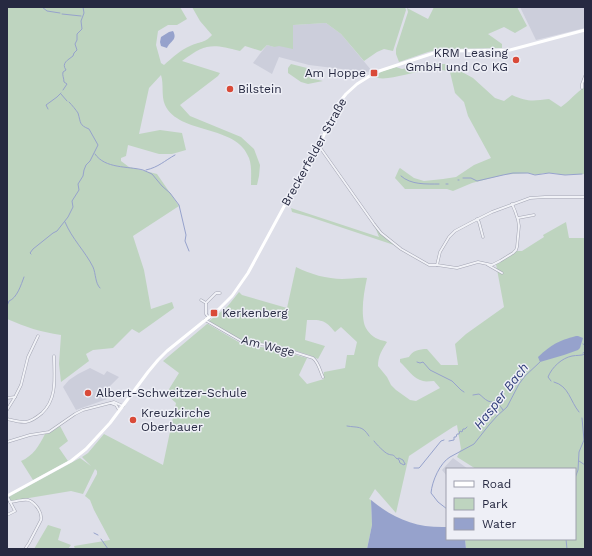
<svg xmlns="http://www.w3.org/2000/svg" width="592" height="556" font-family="'Work Sans',sans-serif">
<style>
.built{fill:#cccedb}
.green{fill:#bed4bf}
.water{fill:#96a2cc}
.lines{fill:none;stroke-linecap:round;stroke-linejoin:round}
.stream{stroke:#96a2cc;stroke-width:1}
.minor-casing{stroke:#a3a5b3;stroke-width:3}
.minor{stroke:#f1f2f7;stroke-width:2}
.secondary{stroke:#fff;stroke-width:3}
.poi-dot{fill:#d94a38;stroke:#eeeff6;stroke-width:1.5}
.labels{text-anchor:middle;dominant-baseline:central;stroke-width:3;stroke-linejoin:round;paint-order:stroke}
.poi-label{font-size:12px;fill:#262941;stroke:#eeeff6;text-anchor:start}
.street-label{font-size:12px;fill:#262941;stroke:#eeeff6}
.water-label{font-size:13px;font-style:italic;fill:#2d3b78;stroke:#eeeff6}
</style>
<rect width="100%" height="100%" fill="#dedfe9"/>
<g class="built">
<polygon points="520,7 585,7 585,28 536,40"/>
<polygon points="326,23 341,34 372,71 366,72 309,65 279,57 272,74 253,63 259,55 267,45 274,47 293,25"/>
<polygon points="90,368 104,375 107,371 119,377 108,388 110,398 76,410 63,387 69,380 78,374"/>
<polygon points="453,458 468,469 447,469 447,476 442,470"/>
</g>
<g class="green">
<path d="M7 7H180L187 19 177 25H168L158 31 156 45 161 63 164 65C172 58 180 50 190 46 200 41 204 44 212 35L200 21 192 7H405L406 10 393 51 384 49 377 52 364 61 341 34 326 23 293 25V49L279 46 274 47 267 45 261 51 245 46 240 51C212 44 206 43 182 61L220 73 218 76 180 105 190 116 241 137 254 149 260 165 259 176 257 185H251C251 176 252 166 249 158 237 124 179 135 165 105 161 96 164 84 161 75L149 88 139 134 160 130 182 133 186 150 172 154H159L128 145 126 156 121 158V161L129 167 157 174 179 206 133 236 144 270 151 309 172 302 174 308 139 333 132 329 113 348 93 350 86 354 89 361 61 382 59 364 61 335C40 332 26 327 7 319Z"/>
<polygon points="434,7 517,7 527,26 515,33 504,27 488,34 502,44 502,48 441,49 428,52 399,62 396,54 396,49 407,15 408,12 407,8 428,19"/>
<polygon points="291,64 307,68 305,73 310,78 323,81 308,84 301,82 288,73 288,68"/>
<path d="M432 64H445L462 72 473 78 495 98 504 101 512 95C527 102 533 101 549 99L561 107C567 103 571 98 577 93 579 91 582 89 585 87V174L564 175 552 173H544L536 175 528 173 513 174 503 175 472 183 453 191 447 189H405L395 178 399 169 400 168 414 178 424 181 443 179 456 177 474 165 491 158 468 116 464 102 455 93 450 72C433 65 406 76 388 78 382 79 377 78 372 77L383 71 396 67 402 69Z"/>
<polygon points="291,208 379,237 374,224 381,233 397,246 310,217 292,212"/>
<path d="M566 222 569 238H585V549H466L465 539H575V469H476L457 457 461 449 457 425 453 427 436 438 409 456 396 513 375 489 369 499 371 500 372 525 367 549H75L74 546 110 540 94 510 90 500 85 496 97 474V471L95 469 83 494 71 491 11 501 9 497 14 494 80 458 91 466 82 457 88 453 104 434 163 465 176 403 166 394 179 373 163 361 207 324H208L242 344 274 349 307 358 299 375 307 384 324 379 323 376 324 372 345 368 347 355H354L357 342 341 327 335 332C325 320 323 320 307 320L305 340 325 346 318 359 309 355 277 345 244 341 233 336 209 321 227 307 239 292 242 295 287 308 296 267C309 274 328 279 342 279 350 279 359 277 367 278 364 292 361 309 364 323 365 329 372 337 378 339 381 341 384 340 387 342 382 350 378 356 378 366L387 377 391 385 396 390 410 400 416 401 440 388 434 381C430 381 426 382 423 381 413 379 407 368 400 362V359L409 357C412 351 419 349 427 349L441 365H458L455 344 466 334 504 307 496 264 517 251H522L544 237 543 235Z"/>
<path d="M60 426 68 441 59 448 68 461 33 480 21 461C33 456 39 446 45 434L51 432Z"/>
<polygon points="48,525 61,529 58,540 71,545 68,549 34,549"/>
</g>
<g class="water">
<path d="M173 31C178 40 170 41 167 48L161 46 160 42 161 37 169 32Z"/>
<path d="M576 336H578L583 338 580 348 578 350 564 355 540 362 538 357C552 344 558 341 576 336Z"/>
<path d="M371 500C394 519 416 528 447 527V539H465L466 549H367L372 525Z"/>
</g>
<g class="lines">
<g class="stream">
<polyline points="42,7 47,11 60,13"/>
<polyline points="62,14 81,16"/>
<path d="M63 90 67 84 64 82C64 78 62 75 63 72L66 70C61 63 68 60 73 56L74 53 77 50 75 44 77 40V34L82 29 81 21 84 13 83 7"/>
<polyline points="61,94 67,101"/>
<polyline points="48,109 46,105 57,97 61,93"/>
<path d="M95 154C105 169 128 166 143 170 146 171 149 173 152 174L162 186 170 193 179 205 186 235 185 241 189 251"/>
<path d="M146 170C159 167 164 161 175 155"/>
<path d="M401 176C411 185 426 184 439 184"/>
<polyline points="463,178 471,178 477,181 503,175 513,173 528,173 535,175 549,173 565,175 582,174"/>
<polyline points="458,180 459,180"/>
<polyline points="446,184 448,184"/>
<path d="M65 222C72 239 85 251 93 267 96 274 95 283 100 288"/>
<path d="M31 254 30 253 33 249 53 233 57 231 68 217 73 207 72 201 79 190 78 184 83 176 84 170 86 165 90 161 98 145 89 129C79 125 81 123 78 113 76 110 72 105 69 102"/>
<path d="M7 306 9 301C17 298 21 285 24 277"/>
<polyline points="583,344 585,345"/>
<polyline points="583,353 585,352"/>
<polyline points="417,362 420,363 423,362 430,370 452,381 461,390 464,392"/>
<path d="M551 381 548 377C552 367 562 358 572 356 577 355 581 356 585 354"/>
<path d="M554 382C569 386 570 401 579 412"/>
<path d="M473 395 479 394C482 396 484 399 488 401 494 403 499 403 503 410"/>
<path d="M347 426C358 428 362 425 369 436"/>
<path d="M374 441C376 444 385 453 388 454 393 456 392 453 397 459L399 458 403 460 405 464"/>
<polyline points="449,441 454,440 454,437 456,437 457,434 459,434 460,431 462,432 463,429 465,429 467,427"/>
<polyline points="398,459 399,460 400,463 404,465 405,464"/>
<polyline points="579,461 585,465"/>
<polyline points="414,468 419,468 420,467 441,441 444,440"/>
<polyline points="575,478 578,470 579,452 584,440 582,418"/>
<polyline points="575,485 575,489"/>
<path d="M447 509 438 502 431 493C432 481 440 463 450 457L474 444 489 425 497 416 507 407 519 384 525 376 540 362"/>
<polyline points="94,533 98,535"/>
<polyline points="101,539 108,549"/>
<polyline points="566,539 567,549"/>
</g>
<defs>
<g id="minor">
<polyline points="582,88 582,84 585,76"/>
<polyline points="319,146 374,224 381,233 401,249 429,265 437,265 457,268 478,262 492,265 500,261 513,253 516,250 517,247 519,226 518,220 515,211 512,204"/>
<polyline points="518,218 534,215"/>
<polyline points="477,219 479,222 483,237"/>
<polyline points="437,265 440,252 449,237 455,231 472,222 492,212 530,198 545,197 585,197"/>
<polyline points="488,265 502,273"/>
<polyline points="201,300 206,303 206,314 209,318"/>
<polyline points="206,303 216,293 220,293"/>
<path d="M205 320 243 342 275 346 313 358C319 363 320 371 323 377"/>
<polyline points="7,398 15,397"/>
<polyline points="111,403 116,405 119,410"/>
<polyline points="7,410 15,397 21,385 28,357 38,336"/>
<path d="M7 419C23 423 28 425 42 413 58 398 54 376 54 356"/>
<polyline points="7,442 30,435 49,432 75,414 83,410 114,402 123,406"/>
<polyline points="7,496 15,511 7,515"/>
<path d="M10 502C23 501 28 495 37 507 40 511 42 515 41 520L29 543 25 549"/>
</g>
</defs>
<use href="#minor" class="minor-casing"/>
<use href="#minor" class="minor"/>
<polyline class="secondary" points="7,496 71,461 86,449 110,423 148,372 158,360 167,351 219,309 232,296 248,273 287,201 307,170 319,146 333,115 338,104 346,94 357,84 376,72 434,53 454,51 510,50 585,30"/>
</g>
<g class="poi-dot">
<circle cx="516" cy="60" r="4"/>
<rect x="370" y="69" width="8" height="8" rx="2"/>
<circle cx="230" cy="89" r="4"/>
<rect x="210" y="309" width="8" height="8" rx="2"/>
<circle cx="88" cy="393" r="4"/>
<circle cx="133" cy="420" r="4"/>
</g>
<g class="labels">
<g class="poi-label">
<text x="508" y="53" text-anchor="end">KRM Leasing<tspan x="508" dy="14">GmbH und Co KG</tspan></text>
<text x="366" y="73" text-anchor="end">Am Hoppe</text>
<text x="238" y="89">Bilstein</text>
<text x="222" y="313">Kerkenberg</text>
<text x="96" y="393">Albert-Schweitzer-Schule</text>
<text x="141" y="413">Kreuzkirche<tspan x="141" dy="14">Oberbauer</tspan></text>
</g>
<g class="street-label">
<text transform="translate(314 152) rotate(-61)">Breckerfelder Straße</text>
<text transform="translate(268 346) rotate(14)">Am Wege</text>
</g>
<g class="water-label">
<text transform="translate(501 396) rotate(-52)">Hasper Bach</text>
</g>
</g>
<rect width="592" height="556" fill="none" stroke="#262941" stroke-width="16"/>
<rect x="446" y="468" width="130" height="72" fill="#eeeff6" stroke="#9ea0ae"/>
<rect x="454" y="481" width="20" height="6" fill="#ffffff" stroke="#9ea0ae"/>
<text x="482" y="488" font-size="12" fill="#262941">Road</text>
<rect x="454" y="498" width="20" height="12" fill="#bed4bf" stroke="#9ea0ae"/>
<text x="482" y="508" font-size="12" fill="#262941">Park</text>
<rect x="454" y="518" width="20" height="12" fill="#96a2cc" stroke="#9ea0ae"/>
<text x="482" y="528" font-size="12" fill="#262941">Water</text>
</svg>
